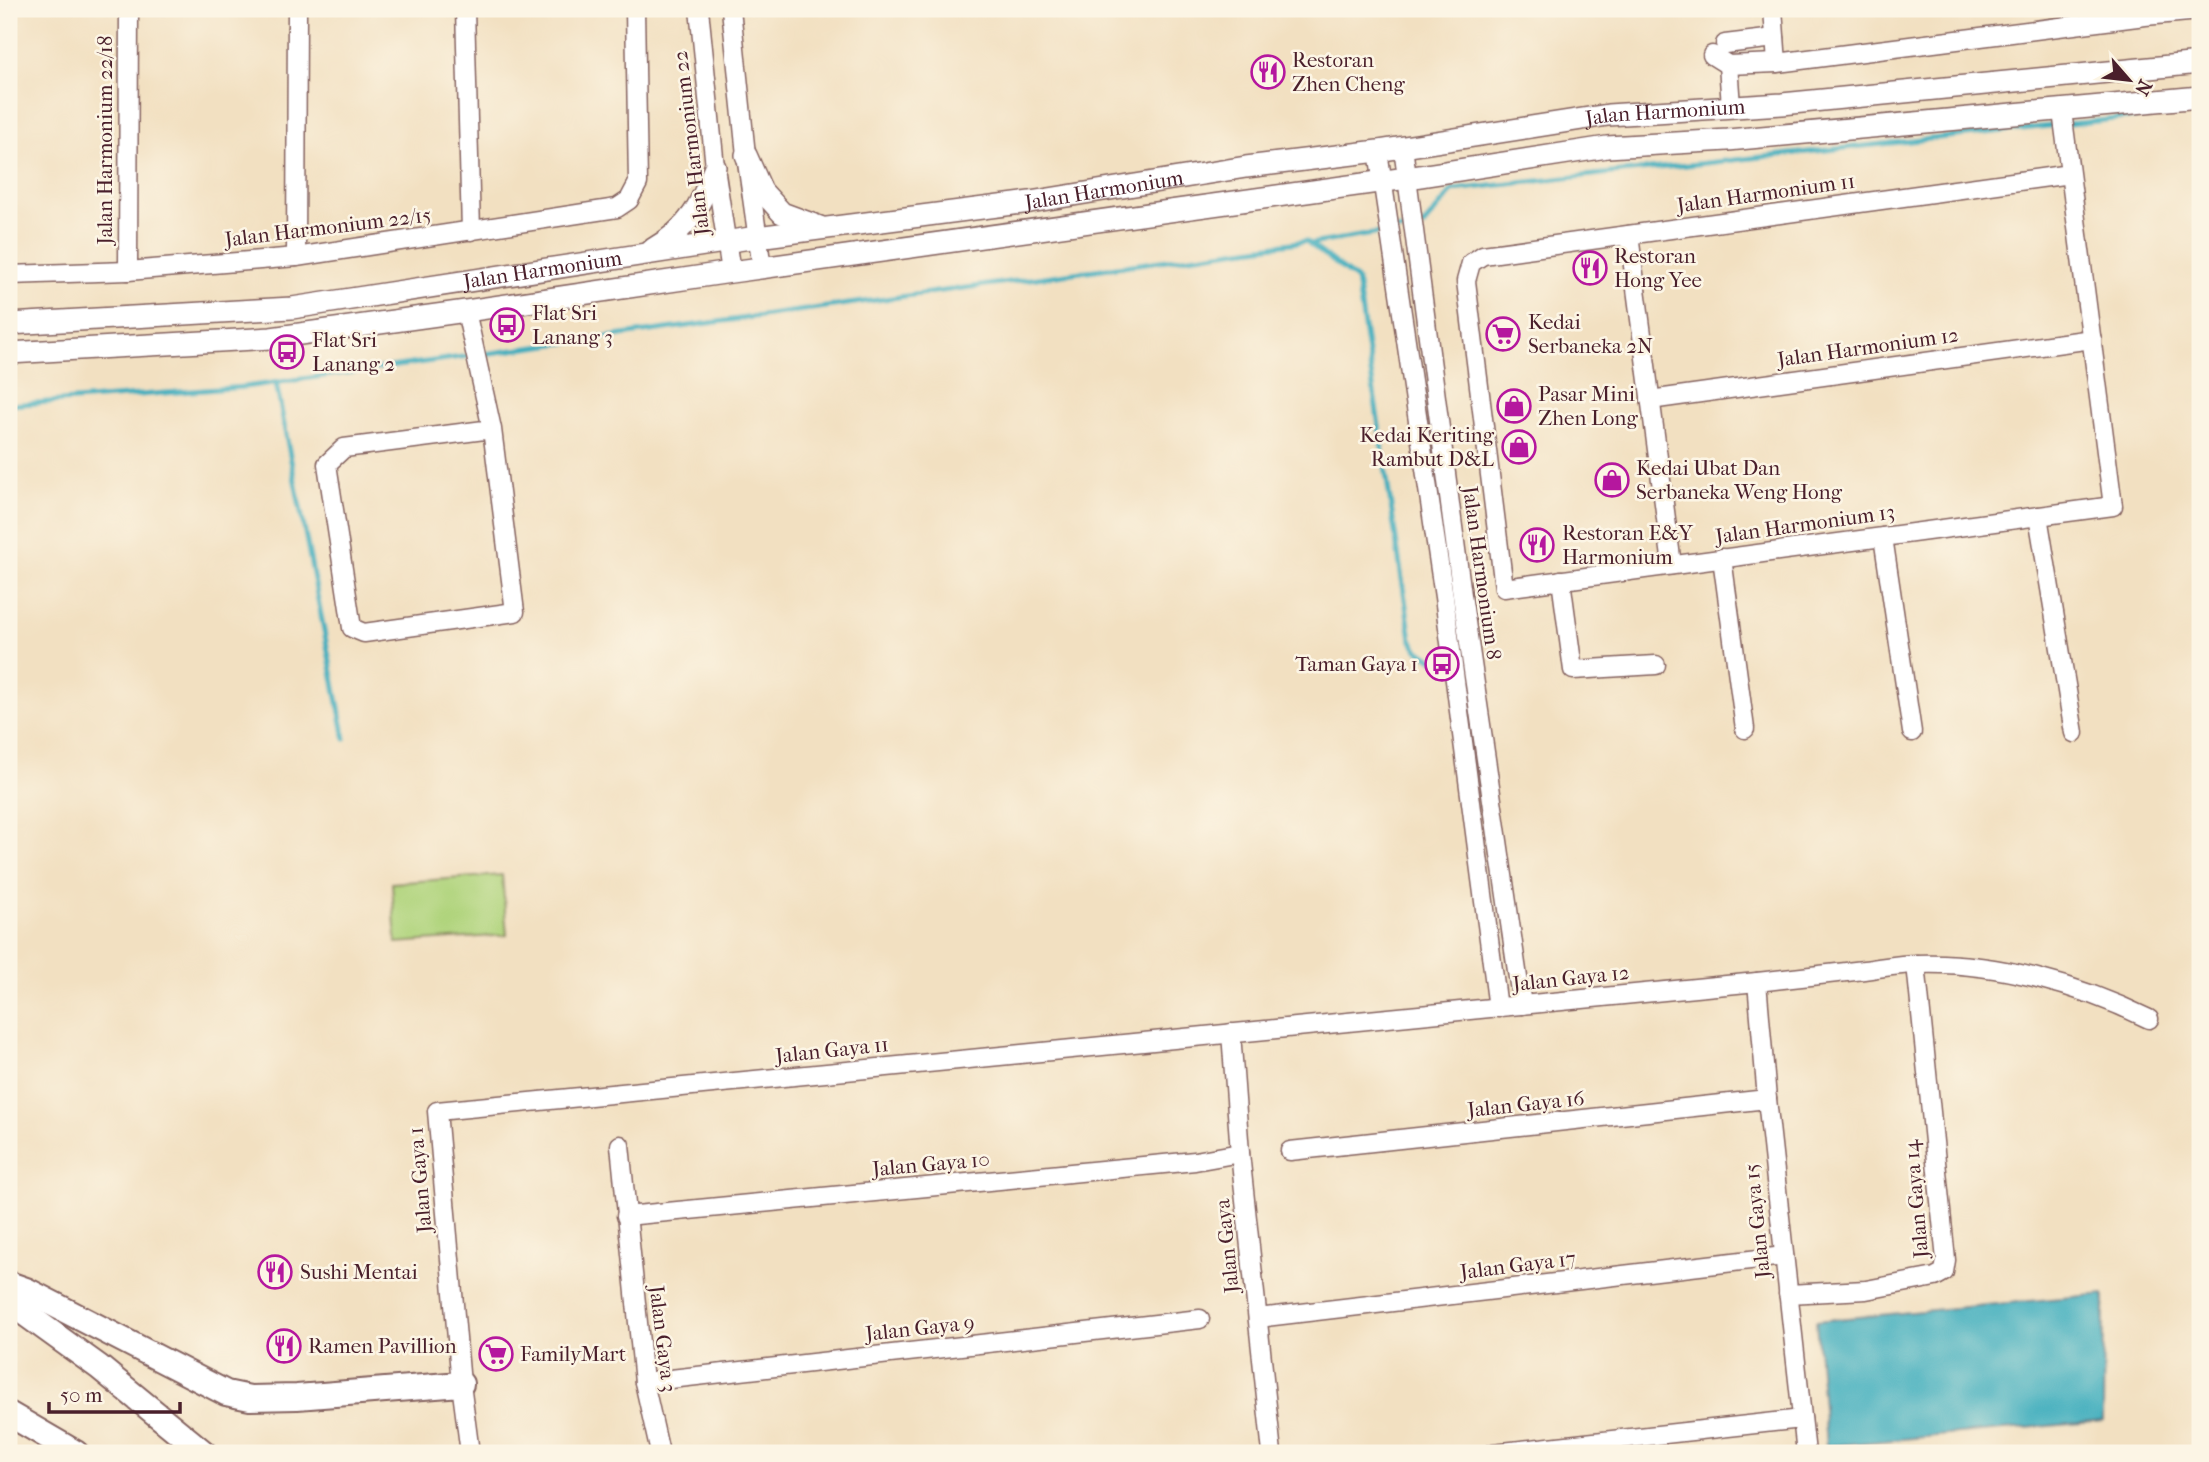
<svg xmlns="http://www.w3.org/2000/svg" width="2209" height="1462" font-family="'IM FELL French Canon',serif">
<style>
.green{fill:#b0d47d;stroke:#7d7a54;stroke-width:2}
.water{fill:#41aebe;stroke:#466674;stroke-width:2}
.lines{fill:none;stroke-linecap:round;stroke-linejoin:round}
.stream{stroke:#41aebe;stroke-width:5}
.minor-casing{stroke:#856360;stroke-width:21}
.major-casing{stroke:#856360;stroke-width:24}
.highway-casing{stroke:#856360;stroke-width:28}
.minor{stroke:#fff;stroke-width:18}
.major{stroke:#fff;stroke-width:21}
.highway{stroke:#fff;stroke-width:24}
.labels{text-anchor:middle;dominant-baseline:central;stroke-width:5;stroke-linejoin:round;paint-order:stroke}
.poi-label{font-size:21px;fill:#4a1f2b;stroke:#fcf5e5;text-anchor:start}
.street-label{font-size:21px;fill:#4a1f2b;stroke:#fcf5e5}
</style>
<rect width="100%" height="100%" fill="#fcf5e5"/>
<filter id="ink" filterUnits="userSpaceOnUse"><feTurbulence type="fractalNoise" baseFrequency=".0143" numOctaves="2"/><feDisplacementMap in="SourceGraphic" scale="14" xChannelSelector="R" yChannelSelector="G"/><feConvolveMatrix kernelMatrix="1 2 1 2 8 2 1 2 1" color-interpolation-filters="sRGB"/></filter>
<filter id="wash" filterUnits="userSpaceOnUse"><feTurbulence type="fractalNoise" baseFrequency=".00686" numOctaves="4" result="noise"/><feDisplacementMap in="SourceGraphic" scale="28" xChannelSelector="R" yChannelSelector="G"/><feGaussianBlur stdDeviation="1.57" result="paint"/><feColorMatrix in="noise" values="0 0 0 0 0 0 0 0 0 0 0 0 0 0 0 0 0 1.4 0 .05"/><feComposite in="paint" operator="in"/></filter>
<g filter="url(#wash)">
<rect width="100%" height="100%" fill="#f2e0c1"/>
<polygon class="green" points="502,875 507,935 396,943 392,883"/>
<polygon class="water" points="2104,1294 2103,1421 1826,1446 1816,1321"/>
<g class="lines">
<g class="stream">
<polyline points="1310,244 1423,226 1453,190 2200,110"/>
<polyline points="276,383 345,739"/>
<polyline points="9,405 244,387 1306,241 1357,280 1411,639 1417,649 1435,661"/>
</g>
</g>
</g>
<g filter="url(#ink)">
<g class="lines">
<defs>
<g id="minor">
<polyline points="465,9 471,231"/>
<polyline points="699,9 715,167 731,272"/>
<polyline points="731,9 746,155 762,268"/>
<polyline points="1773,9 1777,63 2145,16 2200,11"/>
<polyline points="1725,44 1775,38"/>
<polyline points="1712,55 1728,65"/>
<polyline points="1728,65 1777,63"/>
<polyline points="1728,65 1731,106"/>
<path d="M2062 111C2079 242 2096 374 2113 506L1504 588 1466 281 1471 263 1483 255 2070 174"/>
<polyline points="1403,147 1462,595 1522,1005"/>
<polyline points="1378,151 1444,597 1498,1008"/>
<polyline points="1629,235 1672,565"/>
<polyline points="296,257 297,9"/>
<polyline points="128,271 129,9"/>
<polyline points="9,275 128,271 296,257 617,208 629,200 638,183 635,9"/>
<polyline points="466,311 492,429 515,612 364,633 352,628 327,464 344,448 492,429"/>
<polyline points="1650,400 2092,339"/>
<polyline points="2038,516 2074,733"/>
<polyline points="1883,537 1912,732"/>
<polyline points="1722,558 1745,729"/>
<polyline points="1561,580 1573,670 1656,665"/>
<polyline points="1757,982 1767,1099 1806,1453"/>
<polyline points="1231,1033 1240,1153 1272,1453"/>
<polyline points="620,1145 644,1382 660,1453"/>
<polyline points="1290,1151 1767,1099"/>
<polyline points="626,1216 1195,1161 1240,1153"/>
<polyline points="1788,1294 1866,1290 1935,1277 1944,1272 1946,1260 1916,964"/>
<polyline points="1258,1318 1784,1256"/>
<polyline points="644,1382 1200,1319"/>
<path d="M470 1453 461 1384 437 1111 1757 982C1793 978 1828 974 1864 970 1881 968 1899 964 1917 964 1994 961 2080 985 2149 1019"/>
<polyline points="1493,1453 1802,1419"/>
</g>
<g id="major">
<polyline points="746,155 762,191 782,213 820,227"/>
<path d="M653 249C691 227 700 206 715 167"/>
<path id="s1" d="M9 324 292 308 757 237 1030 202 1246 167 1378 151 1608 115 1782 104 2200 63"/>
<polyline points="9,353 271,338 466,311 731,272 1407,178 1607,147 1728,140 2200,97"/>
</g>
<g id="highway">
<polyline points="9,1284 26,1290 226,1393 250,1398 297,1397 461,1384"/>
<polyline points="9,1302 99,1367 204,1453"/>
<polyline points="9,1414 76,1453"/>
</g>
</defs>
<use href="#minor" class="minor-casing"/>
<use href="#major" class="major-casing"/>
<use href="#highway" class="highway-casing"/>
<use href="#minor" class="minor"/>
<use href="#major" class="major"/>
<use href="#highway" class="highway"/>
</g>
</g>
<defs>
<symbol id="restaurant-ring" viewBox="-11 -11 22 22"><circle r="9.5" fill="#fcf5e5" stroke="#b5179e" stroke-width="1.5"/><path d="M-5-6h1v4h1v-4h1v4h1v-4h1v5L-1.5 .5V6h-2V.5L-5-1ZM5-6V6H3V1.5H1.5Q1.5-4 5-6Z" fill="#b5179e"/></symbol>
<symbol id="bus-ring" viewBox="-11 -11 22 22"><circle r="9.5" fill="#fcf5e5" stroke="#b5179e" stroke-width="1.5"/><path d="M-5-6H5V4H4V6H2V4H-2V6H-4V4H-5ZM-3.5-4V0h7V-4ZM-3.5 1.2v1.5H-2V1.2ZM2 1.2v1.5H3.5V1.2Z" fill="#b5179e"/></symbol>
<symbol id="supermarket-ring" viewBox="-11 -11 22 22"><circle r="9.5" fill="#fcf5e5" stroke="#b5179e" stroke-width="1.5"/><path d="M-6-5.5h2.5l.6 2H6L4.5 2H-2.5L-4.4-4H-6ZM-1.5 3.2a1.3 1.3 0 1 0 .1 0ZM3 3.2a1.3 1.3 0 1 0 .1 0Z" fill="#b5179e"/></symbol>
<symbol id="shop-ring" viewBox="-11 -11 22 22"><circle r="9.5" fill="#fcf5e5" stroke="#b5179e" stroke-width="1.5"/><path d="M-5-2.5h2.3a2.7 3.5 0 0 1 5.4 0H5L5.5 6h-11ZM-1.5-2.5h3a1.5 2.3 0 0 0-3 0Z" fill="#b5179e"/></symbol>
</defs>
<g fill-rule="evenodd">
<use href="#restaurant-ring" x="1249" y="53" width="38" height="38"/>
<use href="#restaurant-ring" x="1571" y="249" width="38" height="38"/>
<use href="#bus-ring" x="488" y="306" width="38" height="38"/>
<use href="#supermarket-ring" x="1484" y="315" width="38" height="38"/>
<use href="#bus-ring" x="268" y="333" width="38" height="38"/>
<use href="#shop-ring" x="1495" y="387" width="38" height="38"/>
<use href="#shop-ring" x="1500" y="428" width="38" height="38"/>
<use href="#shop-ring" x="1593" y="461" width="38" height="38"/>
<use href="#restaurant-ring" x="1518" y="526" width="38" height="38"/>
<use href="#bus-ring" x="1423" y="645" width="38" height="38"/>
<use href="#restaurant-ring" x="256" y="1253" width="38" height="38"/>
<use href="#restaurant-ring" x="265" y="1327" width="38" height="38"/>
<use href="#supermarket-ring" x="477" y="1335" width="38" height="38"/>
</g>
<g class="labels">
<g class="poi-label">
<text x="1292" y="60">Restoran<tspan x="1292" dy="24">Zhen Cheng</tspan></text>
<text x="1614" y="256">Restoran<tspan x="1614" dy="24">Hong Yee</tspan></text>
<text x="532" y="313">Flat Sri<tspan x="532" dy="24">Lanang 3</tspan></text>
<text x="1528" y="322">Kedai<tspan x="1528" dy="24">Serbaneka 2N</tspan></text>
<text x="312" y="340">Flat Sri<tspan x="312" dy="24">Lanang 2</tspan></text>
<text x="1538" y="394">Pasar Mini<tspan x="1538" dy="24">Zhen Long</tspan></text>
<text x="1494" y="435" text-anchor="end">Kedai Keriting<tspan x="1494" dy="24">Rambut D&amp;L</tspan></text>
<text x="1636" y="468">Kedai Ubat Dan<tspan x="1636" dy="24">Serbaneka Weng Hong</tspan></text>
<text x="1562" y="533">Restoran E&amp;Y<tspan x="1562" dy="24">Harmonium</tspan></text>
<text x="1418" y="664" text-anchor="end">Taman Gaya 1</text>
<text x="300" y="1272">Sushi Mentai</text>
<text x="308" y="1346">Ramen Pavillion</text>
<text x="520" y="1354">FamilyMart</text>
</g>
<g class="street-label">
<text stroke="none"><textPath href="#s1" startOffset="1671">Jalan Harmonium</textPath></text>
<text transform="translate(105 140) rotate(-90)">Jalan Harmonium 22/18</text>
<text transform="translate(691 143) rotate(-97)">Jalan Harmonium 22</text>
<text stroke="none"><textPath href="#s1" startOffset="1104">Jalan Harmonium</textPath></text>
<text transform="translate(1766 193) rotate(-8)">Jalan Harmonium 11</text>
<text transform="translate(328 227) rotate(-7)">Jalan Harmonium 22/15</text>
<text stroke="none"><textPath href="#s1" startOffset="537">Jalan Harmonium</textPath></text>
<text transform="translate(1868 347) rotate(-8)">Jalan Harmonium 12</text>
<text transform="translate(1805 524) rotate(-8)">Jalan Harmonium 13</text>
<text transform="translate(1482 573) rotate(82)">Jalan Harmonium 8</text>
<text transform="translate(1571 978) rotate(-6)">Jalan Gaya 12</text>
<text transform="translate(832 1050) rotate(-6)">Jalan Gaya 11</text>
<text transform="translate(1526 1104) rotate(-6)">Jalan Gaya 16</text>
<text transform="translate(931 1164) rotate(-5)">Jalan Gaya 10</text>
<text transform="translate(420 1180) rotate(-95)">Jalan Gaya 1</text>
<text transform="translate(1916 1199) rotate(-95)">Jalan Gaya 14</text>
<text transform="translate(1757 1221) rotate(-96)">Jalan Gaya 15</text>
<text transform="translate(1227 1246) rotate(-96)">Jalan Gaya</text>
<text transform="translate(1518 1265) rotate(-7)">Jalan Gaya 17</text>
<text transform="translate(920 1328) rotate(-6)">Jalan Gaya 9</text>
<text transform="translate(663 1339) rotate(83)">Jalan Gaya 3</text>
</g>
</g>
<rect width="2209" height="1462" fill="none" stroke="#fcf5e5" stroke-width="35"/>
<g transform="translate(2129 80) rotate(118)" stroke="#fcf5e5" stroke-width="5" paint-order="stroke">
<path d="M0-5L12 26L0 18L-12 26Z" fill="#4a1f2b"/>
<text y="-10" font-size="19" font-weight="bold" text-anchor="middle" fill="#4a1f2b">N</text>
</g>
<path d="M49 1402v10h131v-10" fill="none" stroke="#4a1f2b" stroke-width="3.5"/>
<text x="60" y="1402" font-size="21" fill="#4a1f2b" stroke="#fcf5e5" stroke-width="5" paint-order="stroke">50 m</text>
</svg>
